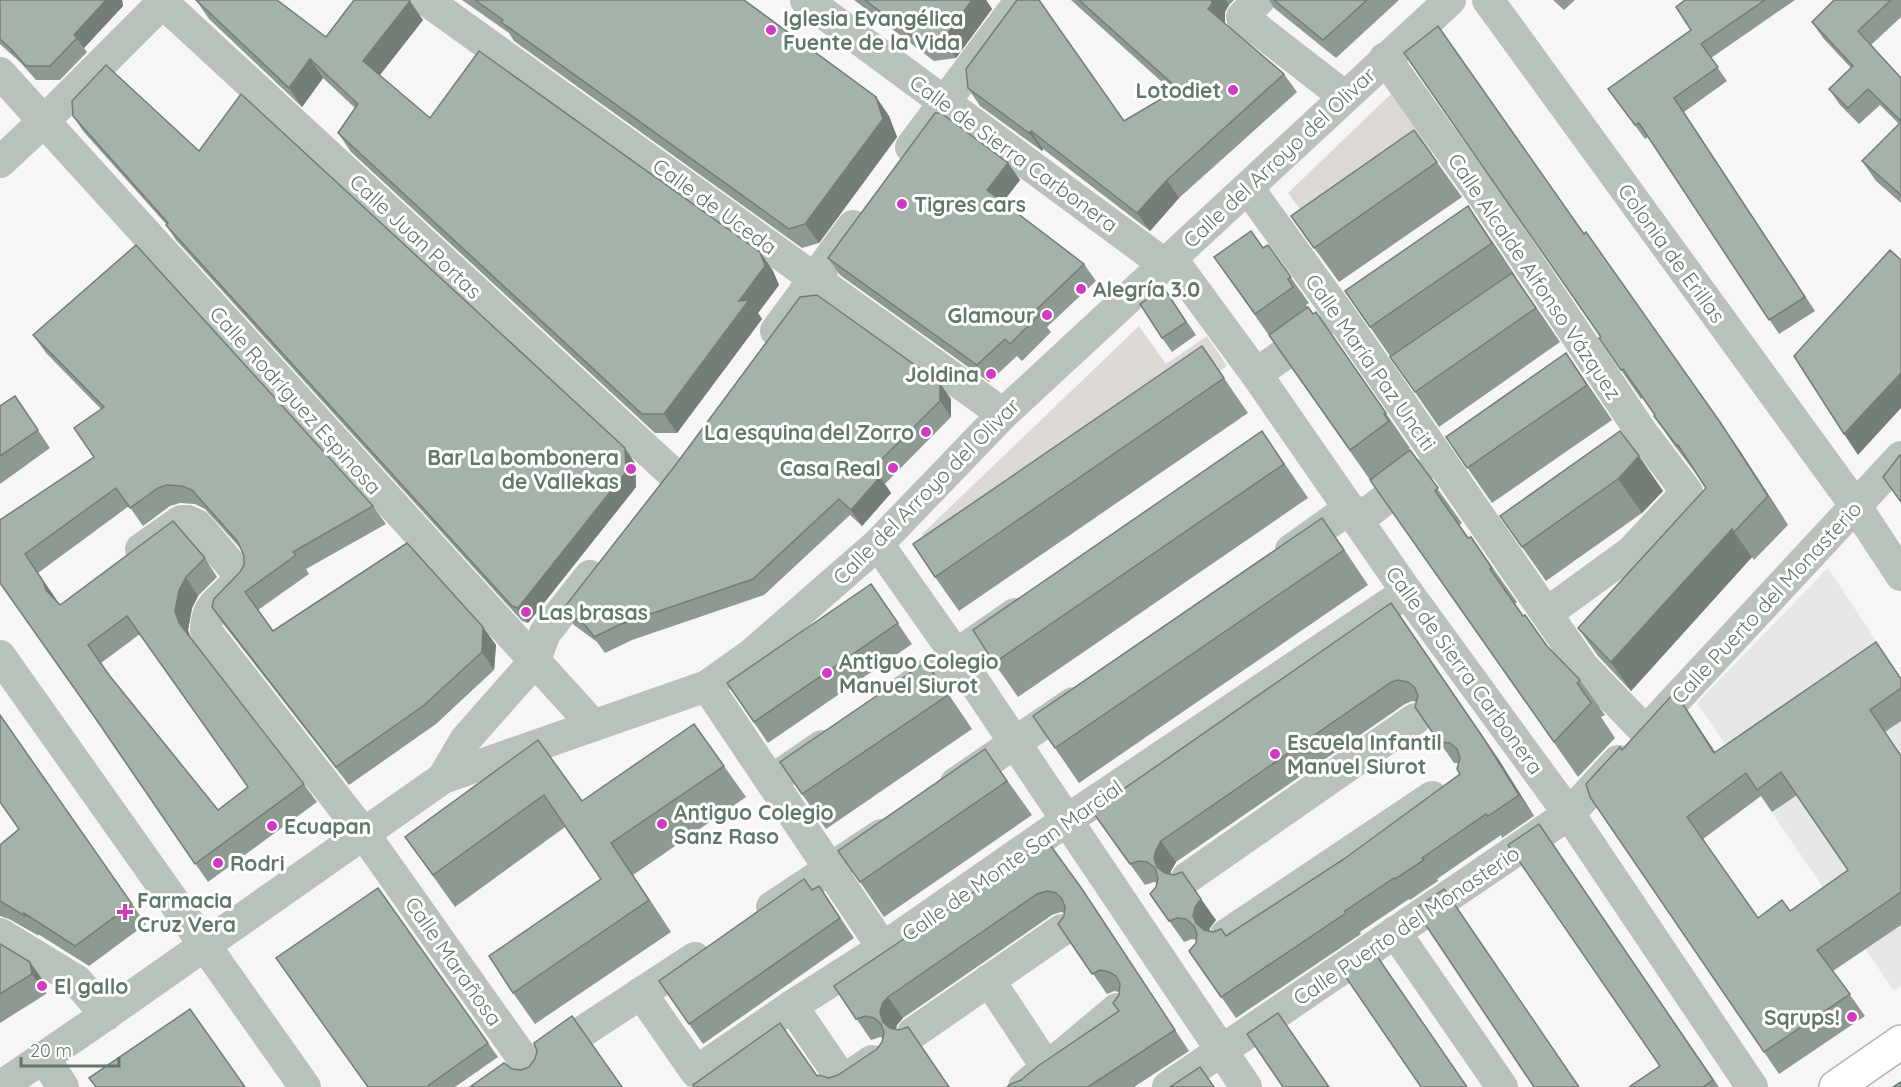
<svg xmlns="http://www.w3.org/2000/svg" width="1901" height="1087" font-family="Quicksand,sans-serif">
<style>
.built{fill:#e5e6e5}
.green{fill:#dcd9d5}
.lines{fill:none;stroke-linecap:round;stroke-linejoin:round}
.major-casing{stroke:#adb6b0;stroke-width:36}
.minor{stroke:#b9c1bb;stroke-width:32}
.major{stroke:#fff;stroke-width:33}
.wall{fill:#8e9991;fill-rule:evenodd}
.shaded-wall{fill:#747d76}
.building{fill:#a5b2a9;stroke:#747d76;stroke-width:1.5;fill-rule:evenodd}
.poi-dot{fill:#d23bc1;stroke:#fff;stroke-width:2}
.labels{text-anchor:middle;dominant-baseline:central;stroke-width:6;stroke-linejoin:round;paint-order:stroke}
.poi-label{font-size:21px;font-weight:bold;fill:#617868;stroke:#fff;text-anchor:start}
.street-label{font-size:21px;fill:#617868;stroke:#fff}
</style>
<rect width="100%" height="100%" fill="#f8f5f6"/>
<polygon class="built" points="1828,568 1901,679 1901,986 1894,991 1697,703"/>
<g class="green">
<polygon points="1392,93 1435,151 1318,234 1288,193"/>
<polygon points="1139,326 1166,364 1207,336 1227,366 941,564 922,534"/>
</g>
<g class="lines">
<defs>
<polyline id="major" points="1836,1087 1901,1042"/>
</defs>
<use href="#major" class="major-casing"/>
<g class="minor">
<polyline points="160,0 671,472"/>
<polyline points="426,0 1003,414"/>
<polyline points="806,0 1164,264"/>
<polyline points="1259,0 1242,17 1345,97"/>
<polyline points="1488,0 1855,505 1901,575"/>
<polyline points="1385,58 1491,207 1642,433 1687,492 1631,552 1547,613"/>
<polyline points="0,73 593,725"/>
<polyline points="911,147 1021,0"/>
<polyline points="0,162 43,122 165,0"/>
<polyline points="1248,188 1340,315 1584,668 1646,732"/>
<polyline points="1171,258 1256,374 1407,592 1569,814 1752,1087"/>
<polyline points="776,331 853,226"/>
<polyline points="1256,374 1317,331"/>
<polyline points="1358,520 1417,475"/>
<polyline points="878,544 956,655 1246,1087"/>
<path d="M141 549 181 521H188L197 525 237 572 239 579C223 602 206 601 206 631L364 834 543 1087"/>
<polyline points="1291,550 1350,508"/>
<polyline points="0,656 305,1087"/>
<polyline points="707,686 883,948"/>
<polyline points="898,695 1015,614"/>
<polyline points="1650,727 1901,457"/>
<polyline points="443,778 466,739 534,662 545,633 590,576"/>
<polyline points="771,781 822,746"/>
<polyline points="956,783 1073,703"/>
<polyline points="1187,878 1415,719"/>
<polyline points="772,907 881,835"/>
<polyline points="1395,932 1502,1087"/>
<polyline points="0,934 77,981 106,1015"/>
<polyline points="1226,935 1432,797"/>
<polyline points="989,980 1047,1068"/>
<polyline points="641,993 696,1072 792,1006 883,948 1067,820 1407,592"/>
<polyline points="792,1006 843,1081 872,1061"/>
<polyline points="913,1033 1062,930"/>
<polyline points="43,1057 63,1087"/>
<polyline points="0,1087 91,1025 443,778 707,686 752,654 878,544 1003,414 1450,0"/>
<polyline points="498,1087 695,958"/>
<polyline points="1024,1087 1117,1009"/>
<polyline points="1168,1087 1569,814 1618,761"/>
</g>
<use href="#major" class="major"/>
</g>
<g class="wall">
<polygon points="0,0 122,0 123,6 84,48 87,52 60,80 36,80 21,63 0,44"/>
<polygon points="196,0 326,37 423,20 379,76 430,118 760,252 773,271 779,285 758,313 762,319 677,433 655,433 351,152 338,133 355,108 323,78 302,107 209,19"/>
<polygon points="462,0 744,0 876,97 889,116 897,137 819,243 802,248 514,41 509,33"/>
<polygon points="854,0 986,0 992,9 956,58 934,61"/>
<polygon points="1071,0 1234,0 1229,5 1225,12 1225,22 1224,23 1284,74 1297,92 1179,198 1150,231 1043,149 1042,151 980,106 968,88 1124,121 1173,92"/>
<polygon points="1269,0 1399,0 1336,58 1274,8"/>
<polygon points="1553,0 1575,0 1564,10"/>
<polygon points="1685,0 1795,0 1711,58 1727,81 1684,112 1815,311 1779,334 1648,137 1645,139 1608,89 1691,30"/>
<polygon points="1834,0 1901,0 1901,17 1871,45 1901,78 1901,203 1876,181 1862,161 1899,124 1880,105 1859,124 1840,105 1829,89 1851,68 1823,38 1812,22"/>
<polygon points="73,116 199,151 635,463 636,487 528,623 522,621 176,240 166,225 166,224 83,131"/>
<polygon points="1414,130 1462,197 1339,282 1291,216"/>
<polygon points="1008,163 1020,180 1003,202 1084,264 1096,281 1047,327 1051,332 1022,361 1017,356 989,382 840,275 828,258"/>
<polygon points="1584,234 1740,451 1788,525 1754,560 1752,557 1631,691 1598,656 1578,628 1706,488 1697,475 1674,445 1654,416 1655,415 1643,398 1641,399 1621,370 1601,337"/>
<polygon points="1492,241 1516,277 1516,278 1560,342 1439,427 1345,291"/>
<polygon points="1268,245 1309,303 1306,305 1313,314 1316,312 1410,448 1409,449 1462,523 1459,525 1468,538 1471,537 1517,602 1515,604 1523,616 1547,646 1580,680 1605,715 1601,717 1615,738 1578,777 1214,257 1263,248"/>
<polygon points="1164,288 1196,335 1172,352 1162,338"/>
<polygon points="800,297 951,399 951,417 885,484 891,493 862,526 850,515 764,595 632,640 605,653 597,642 574,625 563,609 674,467"/>
<path d="M33 335 373 506 386 524 306 569 309 574 258 610 273 631 483 627 496 645 494 670 436 724 349 785 224 625 212 607 240 572 244 565V556L241 549 205 509 195 504 180 503 170 506 143 526 129 506 38 573 60 605 205 558 217 577 198 596 192 608 188 630 191 638 304 784 317 802 208 882 97 721 0 520 94 457 101 409 46 353ZM140 634 248 787 218 810 109 675 101 663Z"/>
<polygon points="1202,346 1248,413 959,611 935,577"/>
<polygon points="1566,353 1612,420 1492,503 1446,437"/>
<polygon points="15,396 50,448 0,484 0,406"/>
<polygon points="1262,431 1308,498 1018,697 994,663"/>
<polygon points="1639,456 1663,491 1642,513 1546,581 1500,516"/>
<polygon points="1322,518 1368,585 1079,783 1033,716"/>
<polygon points="871,584 912,644 768,743 727,683"/>
<path d="M1391 603 1499 760 1534 816 1502 838 1501 835 1437 879 1438 881 1410 900 1409 899 1360 932 1361 934 1236 1018 1189 951 1196 943V940L1192 939 1184 942 1150 894 1156 887 1157 883 1154 882 1145 885 1092 811ZM1412 701 1417 702 1415 707 1454 763H1459L1460 774 1344 859 1226 936 1209 931 1210 928 1216 920 1170 874 1171 871 1176 862 1405 704Z"/>
<polygon points="926,662 972,729 826,829 802,794"/>
<path d="M1901 679V721L1885 732 1901 755V925L1833 971 1865 1016 1779 1074 1764 1052 1622 750 1690 714 1715 752ZM1797 795 1848 870 1790 911 1758 918 1703 839 1761 796 1772 812Z"/>
<polygon points="0,715 146,924 89,966 38,934 39,936 9,919 0,916 0,845 19,829"/>
<polygon points="694,724 746,797 633,875 671,932 535,1024 513,993 601,879 565,827 455,907 405,837 538,740 582,801"/>
<polygon points="985,749 1032,815 884,917 860,882"/>
<polygon points="1539,824 1719,1087 1629,1087 1660,1066"/>
<polygon points="1048,842 1096,910 1189,1051 1134,1087 1007,1087 1021,1080 1119,1011 1119,992 1114,991 1107,994 1058,924 1064,916 1064,913 1061,912 1052,915 903,1018 897,1025 896,1029 950,1087 694,1087 817,1076 829,1078 838,1075 877,1049 882,1042 883,1038 880,1037 871,1040 834,986"/>
<polygon points="819,886 854,938 703,1044 659,981"/>
<polygon points="378,888 498,1057 455,1087 368,1087"/>
<polygon points="0,944 30,962 44,982 46,994 0,1023"/>
</g>
<g class="shaded-wall">
<polygon points="106,0 122,0 123,6 84,48 74,35"/>
<polygon points="972,0 986,0 992,9 956,58 943,40"/>
<polygon points="1212,0 1226,0 1229,5 1225,12 1225,22 1220,28 1208,9"/>
<polygon points="410,1 423,20 376,80 363,61"/>
<polygon points="310,59 323,78 302,107 289,88"/>
<polygon points="876,97 889,116 897,137 819,243 805,224"/>
<polygon points="1031,131 1043,149 1042,151 1029,133"/>
<polygon points="1008,163 1020,180 999,207 987,190"/>
<polygon points="1167,180 1179,198 1150,231 1137,213"/>
<polygon points="1468,206 1492,241 1516,277 1492,243"/>
<polygon points="760,252 773,271 779,285 758,313 762,319 677,433 664,414 739,301"/>
<polygon points="1512,273 1536,307 1560,342 1536,308"/>
<polygon points="1566,353 1590,388 1612,420 1587,385"/>
<polygon points="1901,373 1901,408 1858,455 1844,434"/>
<polygon points="940,383 951,399 951,417 940,401"/>
<polygon points="1720,422 1740,451 1788,525 1768,496"/>
<polygon points="1262,431 1286,466 1308,498 1284,464"/>
<polygon points="625,448 635,463 636,487 528,623 518,608"/>
<polygon points="1639,456 1663,491 1642,513 1618,479"/>
<polygon points="880,477 891,493 862,526 851,510"/>
<polygon points="1322,518 1346,552 1368,585 1344,550"/>
<polygon points="1732,529 1752,557 1631,691 1611,662"/>
<polygon points="38,573 56,599 59,608 46,590"/>
<polygon points="186,577 198,596 192,608 188,630 191,641 179,623 175,611 179,590"/>
<polygon points="1391,603 1499,760 1534,816 1519,795"/>
<polygon points="483,627 496,645 494,670 482,652"/>
<polygon points="926,662 950,697 972,729 948,695"/>
<polygon points="1675,692 1690,714 1730,775 1714,753"/>
<polygon points="1161,841 1176,862 1171,871 1169,879 1157,867 1154,858 1156,850"/>
<polygon points="611,843 633,875 671,932 649,900"/>
<polygon points="1182,872 1216,920 1210,928 1208,937 1196,923"/>
<polygon points="30,962 44,982 46,994 32,974"/>
<polygon points="888,997 903,1018 897,1025 895,1034 883,1022 880,1013 882,1004"/>
</g>
<g class="building">
<polygon points="0,0 106,0 74,35 77,38 50,66 26,66 11,49 0,39"/>
<polygon points="196,0 277,0 326,37 354,0 409,0 410,1 363,61 430,118 479,51 760,252 765,266 739,301 749,300 664,414 642,414 338,133 358,104 310,59 289,88"/>
<polygon points="475,0 744,0 876,97 883,119 805,224 789,229 501,22 503,20"/>
<polygon points="865,0 972,0 943,40 921,43"/>
<polygon points="1017,0 1039,0 1124,121 1178,89 1079,0 1212,0 1212,4 1208,9 1284,74 1167,180 1137,213 1031,131 1029,133 968,88 966,69"/>
<polygon points="1274,0 1367,0 1323,40"/>
<polygon points="1685,0 1765,0 1701,44 1718,67 1674,98 1805,297 1769,320 1639,123 1635,125 1608,89 1691,30 1676,7"/>
<polygon points="1834,0 1891,0 1858,31 1901,78 1901,121 1868,89 1848,108 1829,89 1853,66 1812,22"/>
<polygon points="1438,26 1584,234 1586,232 1720,422 1768,496 1734,532 1732,529 1611,662 1578,628 1706,488 1678,445 1677,446 1654,416 1655,415 1623,369 1621,370 1599,338 1601,337 1404,53"/>
<polygon points="106,65 199,151 241,94 625,448 626,472 518,608 512,606 166,225 168,223 73,116 72,101"/>
<polygon points="935,113 941,113 1008,163 987,190 1084,264 1035,311 1039,315 1010,344 1005,339 977,365 828,258"/>
<polygon points="1901,122 1901,195 1862,161"/>
<polygon points="1414,130 1437,162 1314,248 1291,216"/>
<polygon points="1468,206 1492,243 1370,327 1345,291"/>
<polygon points="1251,231 1263,248 1268,245 1291,277 1288,279 1293,287 1255,314 1214,257"/>
<path d="M136 245 373 506 293 552 296 555 245 592 273 631 407 543 483 627 482 652 423 706 336 767 212 607 214 599 240 572 244 565V556L238 542 192 490 182 486 167 485 158 488 130 508 116 488 25 554 43 581 46 590 60 605 173 521 205 558 186 577 179 590 175 611 179 623 304 784 195 864 96 719 0 583V520L94 457 74 428 104 407 33 335ZM127 616 248 787 218 810 109 675 88 645Z"/>
<polygon points="1890,250 1901,260 1901,373 1844,434 1794,356"/>
<polygon points="1512,273 1536,308 1415,392 1390,357"/>
<polygon points="1164,288 1186,322 1162,338 1140,304"/>
<polygon points="817,295 940,383 940,401 871,470 880,477 851,510 839,499 753,579 621,624 594,637 586,626 563,609 674,467 800,297"/>
<polygon points="1308,307 1313,314 1316,312 1386,413 1384,414 1389,421 1350,450 1269,335"/>
<polygon points="1202,346 1224,378 935,577 913,544"/>
<polygon points="1566,353 1587,385 1467,468 1446,437"/>
<polygon points="15,396 38,430 0,456 0,406"/>
<polygon points="1262,431 1284,464 994,663 973,630"/>
<polygon points="1620,431 1639,456 1618,479 1522,547 1500,516"/>
<polygon points="1410,450 1438,488 1435,491 1468,538 1471,537 1492,568 1490,569 1523,616 1525,615 1547,646 1580,680 1577,683 1591,703 1554,742 1370,480"/>
<polygon points="1900,455 1901,456 1901,502 1883,477"/>
<polygon points="1322,518 1344,550 1055,748 1033,716"/>
<polygon points="871,584 898,623 754,722 727,683"/>
<path d="M1391 603 1484 739 1519 795 1488 816 1486 814 1422 858 1424 860 1395 879 1394 878 1345 911 1346 913 1221 997 1189 951 1196 943 1197 934 1194 926 1186 919 1177 918 1169 921 1150 894 1156 887 1158 878 1155 868 1147 862 1139 861 1130 864 1092 811ZM1397 680 1408 682 1415 688 1418 696 1415 707 1439 742 1450 743 1457 749 1460 758 1457 769 1460 774 1344 859 1226 936 1221 929 1213 932 1204 930 1196 923 1193 916 1195 907 1201 899 1182 872 1174 875 1165 873 1157 867 1154 858 1156 850 1161 841 1390 683Z"/>
<path d="M1876 642 1901 679V688L1870 710 1901 756V892L1817 950 1850 994 1764 1052 1590 797 1586 784 1620 747 1622 750 1675 692 1714 753ZM1781 772 1848 870 1790 911 1782 900 1758 918 1687 817 1746 773 1757 790Z"/>
<polygon points="926,662 948,695 802,794 780,762"/>
<polygon points="0,715 132,904 75,946 24,913 25,916 0,901 0,845 19,829 0,802"/>
<polygon points="694,724 724,766 611,843 649,900 513,993 489,956 601,879 544,795 433,875 405,837 538,740 582,801"/>
<polygon points="985,749 1007,781 860,882 838,851"/>
<polygon points="1539,824 1713,1080 1703,1087 1629,1087 1660,1066 1508,845"/>
<polygon points="1048,842 1082,889 1175,1030 1088,1087 1007,1087 1011,1084 1021,1080 1038,1066 1119,1011 1113,1003 1119,995 1120,984 1116,976 1109,972 1100,970 1092,974 1058,924 1064,916 1065,907 1062,899 1056,893 1047,891 1037,894 888,997 882,1004 880,1013 883,1022 890,1028 899,1030 908,1027 949,1087 694,1087 693,1085 780,1023 817,1076 819,1075 829,1078 838,1075 877,1049 882,1042 884,1033 881,1024 874,1018 866,1016 856,1019 834,986"/>
<polygon points="804,879 812,890 819,886 840,918 689,1024 659,981"/>
<polygon points="378,888 488,1043 426,1087 368,1087 276,958"/>
<polygon points="1444,889 1579,1087 1534,1087 1415,909"/>
<polygon points="0,944 30,962 32,974 0,994"/>
<polygon points="1372,949 1467,1087 1421,1087 1341,970"/>
<polygon points="190,1009 245,1087 96,1087 89,1078"/>
<polygon points="1278,1013 1329,1087 1283,1087 1247,1034"/>
<polygon points="572,1016 622,1087 470,1087 504,1063 512,1069 521,1070 529,1067 535,1059 537,1051 534,1043"/>
<polygon points="1200,1067 1214,1087 1170,1087"/>
<polygon points="1901,1082 1901,1087 1893,1087"/>
</g>
<g class="poi-dot">
<circle cx="771" cy="30" r="6"/>
<circle cx="1233" cy="90" r="6"/>
<circle cx="902" cy="204" r="6"/>
<circle cx="1081" cy="289" r="6"/>
<circle cx="1047" cy="315" r="6"/>
<circle cx="991" cy="374" r="6"/>
<circle cx="926" cy="432" r="6"/>
<circle cx="893" cy="468" r="6"/>
<circle cx="631" cy="469" r="6"/>
<circle cx="526" cy="612" r="6"/>
<circle cx="827" cy="673" r="6"/>
<circle cx="1275" cy="754" r="6"/>
<circle cx="662" cy="824" r="6"/>
<circle cx="272" cy="826" r="6"/>
<circle cx="218" cy="863" r="6"/>
<path d="M122 903h6v6h6v6h-6v6h-6v-6h-6v-6h6z"/>
<circle cx="42" cy="986" r="6"/>
<circle cx="1852" cy="1017" r="6"/>
</g>
<g class="labels">
<g class="poi-label">
<text x="783" y="18">Iglesia Evangélica<tspan x="783" dy="24">Fuente de la Vida</tspan></text>
<text x="1221" y="90" text-anchor="end">Lotodiet</text>
<text x="914" y="204">Tigres cars</text>
<text x="1093" y="289">Alegría 3.0</text>
<text x="1035" y="315" text-anchor="end">Glamour</text>
<text x="979" y="374" text-anchor="end">Joldina</text>
<text x="914" y="432" text-anchor="end">La esquina del Zorro</text>
<text x="619" y="457" text-anchor="end">Bar La bombonera<tspan x="619" dy="24">de Vallekas</tspan></text>
<text x="881" y="468" text-anchor="end">Casa Real</text>
<text x="538" y="612">Las brasas</text>
<text x="839" y="661">Antiguo Colegio<tspan x="839" dy="24">Manuel Siurot</tspan></text>
<text x="1287" y="742">Escuela Infantil<tspan x="1287" dy="24">Manuel Siurot</tspan></text>
<text x="674" y="812">Antiguo Colegio<tspan x="674" dy="24">Sanz Raso</tspan></text>
<text x="284" y="826">Ecuapan</text>
<text x="230" y="863">Rodri</text>
<text x="137" y="900">Farmacia<tspan x="137" dy="24">Cruz Vera</tspan></text>
<text x="54" y="986">El gallo</text>
<text x="1840" y="1017" text-anchor="end">Sqrups!</text>
</g>
<g class="street-label">
<text transform="translate(1014 153) rotate(36)">Calle de Sierra Carbonera</text>
<text transform="translate(1279 157) rotate(-43)">Calle del Arroyo del Olivar</text>
<text transform="translate(715 206) rotate(36)">Calle de Uceda</text>
<text transform="translate(416 236) rotate(43)">Calle Juan Portas</text>
<text transform="translate(1672 253) rotate(54)">Colonia de Erillas</text>
<text transform="translate(1535 276) rotate(56)">Calle Alcalde Alfonso Vázquez</text>
<text transform="translate(1371 362) rotate(55)">Calle María Paz Unciti</text>
<text transform="translate(296 400) rotate(48)">Calle Rodríguez Espinosa</text>
<text transform="translate(926 491) rotate(-45)">Calle del Arroyo del Olivar</text>
<text transform="translate(1766 602) rotate(-47)">Calle Puerto del Monasterio</text>
<text transform="translate(1465 670) rotate(54)">Calle de Sierra Carbonera</text>
<text transform="translate(1012 860) rotate(-35)">Calle de Monte San Marcial</text>
<text transform="translate(1406 925) rotate(-34)">Calle Puerto del Monasterio</text>
<text transform="translate(454 961) rotate(55)">Calle Marañosa</text>
</g>
</g>
<path d="M21 1057v9h98v-9" fill="none" stroke="#617868" stroke-width="3"/>
<text x="30" y="1057" font-size="18" fill="#617868" stroke="#ffffff" stroke-width="4.5" paint-order="stroke">20 m</text>
</svg>
